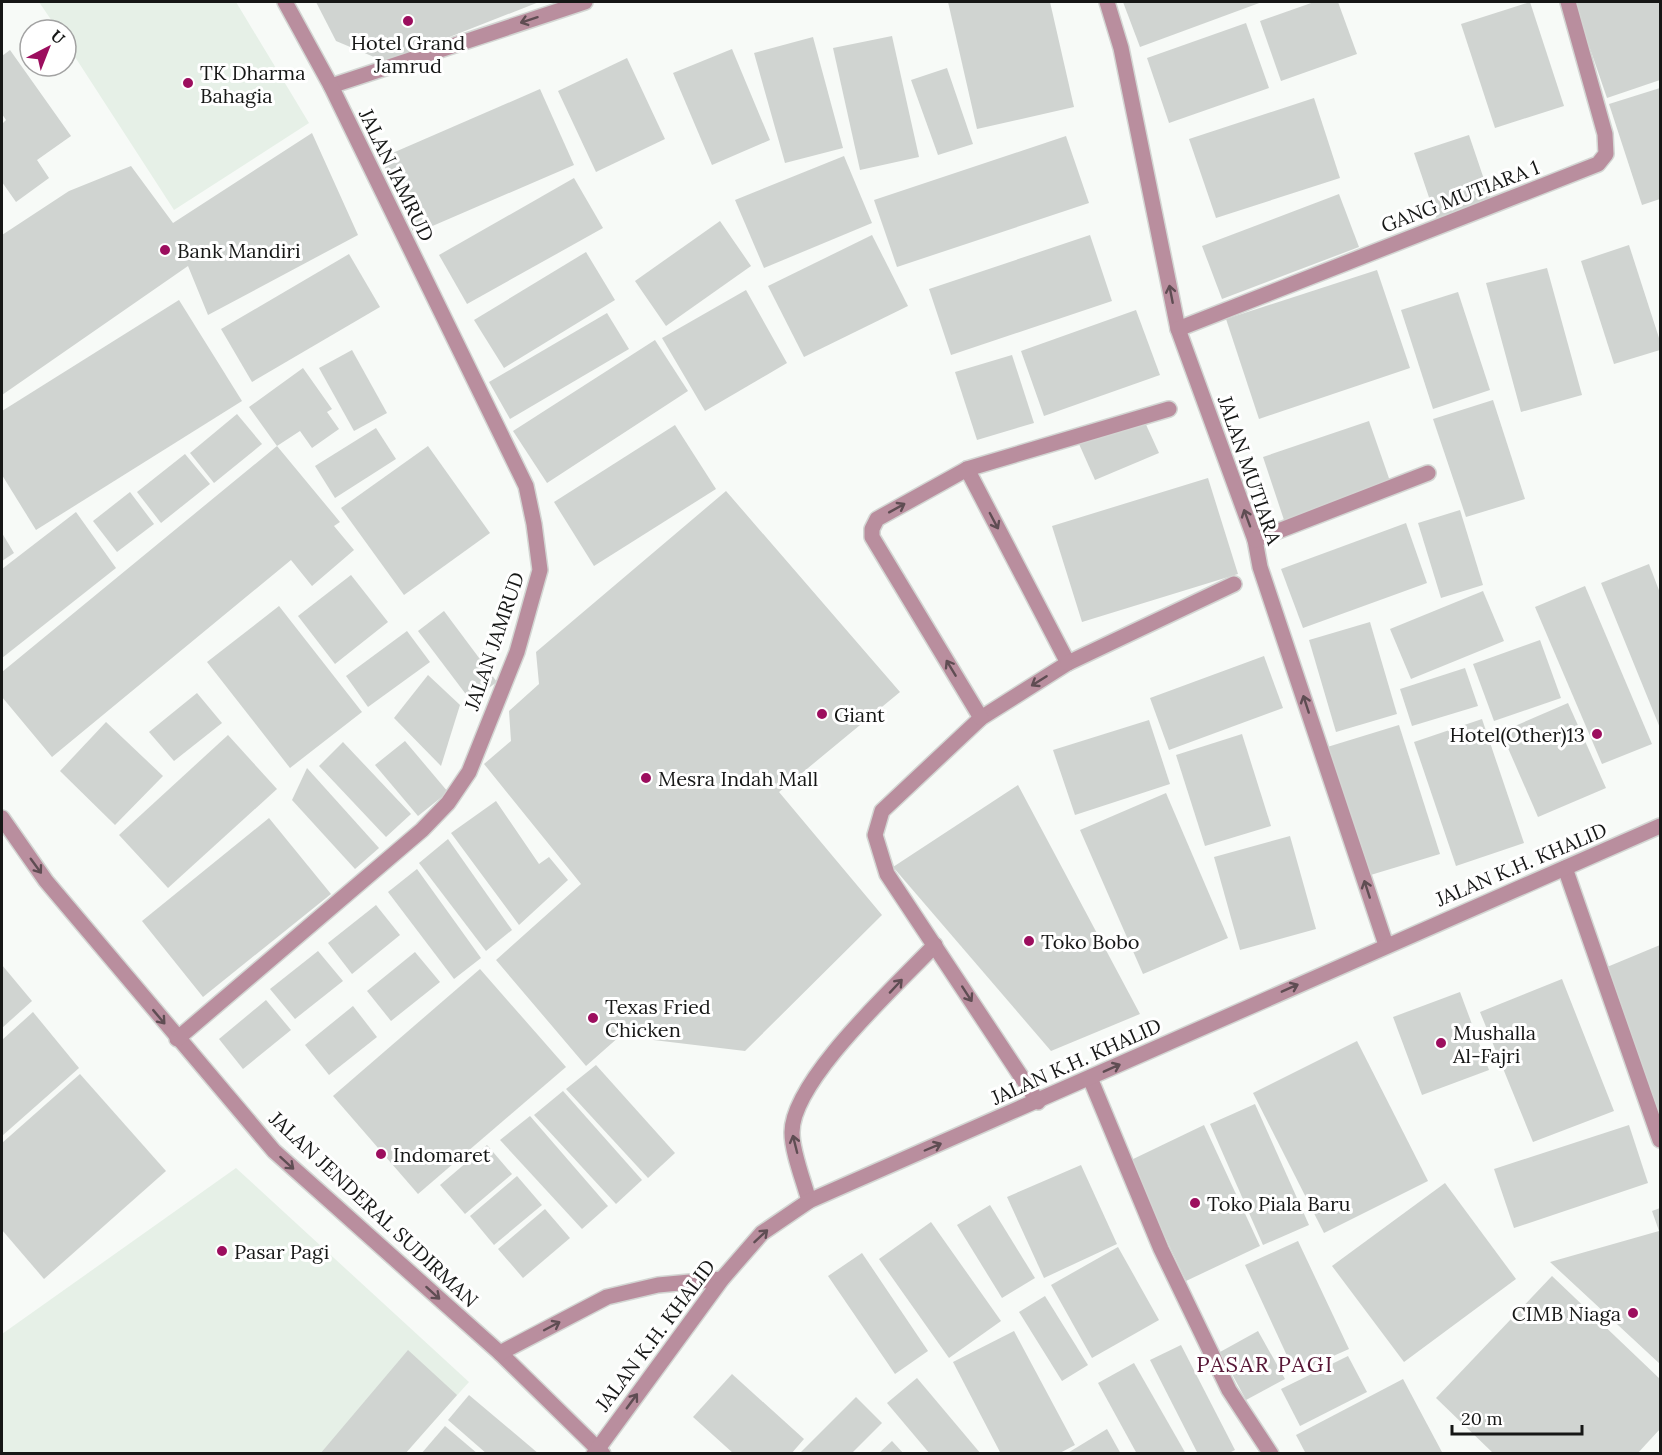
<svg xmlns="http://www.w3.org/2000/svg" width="1662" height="1455" font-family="Lora,serif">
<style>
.built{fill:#e6f0e7}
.building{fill:#d0d4d1}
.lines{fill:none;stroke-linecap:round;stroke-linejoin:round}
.minor-casing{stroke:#d3d6d3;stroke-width:18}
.minor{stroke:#b98e9e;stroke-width:15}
.oneway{stroke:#5f4d53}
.poi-dot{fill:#9c0e5e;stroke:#fff;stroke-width:2}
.labels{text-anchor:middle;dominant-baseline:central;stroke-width:6;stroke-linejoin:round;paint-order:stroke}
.poi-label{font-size:20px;fill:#161716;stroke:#fff;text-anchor:start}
.street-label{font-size:20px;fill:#161716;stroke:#fff}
.quarter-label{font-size:22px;letter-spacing:1.5px;fill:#571736;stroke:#fff}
</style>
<rect width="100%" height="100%" fill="#f7faf7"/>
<g class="built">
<polygon points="39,2 236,2 309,123 174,210 66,43 66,30 58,30"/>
<polygon points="236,1168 469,1382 405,1453 2,1453 2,1334"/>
</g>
<g class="building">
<polygon points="316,2 539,2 386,62 336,41"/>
<polygon points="948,2 1050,2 1074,107 977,129"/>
<polygon points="1123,2 1262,2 1140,47"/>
<polygon points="1314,2 1338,2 1357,54 1281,81 1260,21"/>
<polygon points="1530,2 1564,106 1495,128 1461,24"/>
<polygon points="1574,2 1660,2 1660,80 1607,98"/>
<polygon points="1246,23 1269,88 1169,123 1147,58"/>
<polygon points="892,36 919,157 860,170 833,48"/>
<polygon points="813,37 843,148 785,163 754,53"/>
<polygon points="732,49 770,140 712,165 673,73"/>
<polygon points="10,50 71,136 37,160 49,178 16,202 2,182 2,124 6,120 2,114 2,56"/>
<polygon points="627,58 665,139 596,172 558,91"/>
<polygon points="947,68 973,144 938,155 911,80"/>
<polygon points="1660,88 1660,199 1642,205 1609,104"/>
<polygon points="540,89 574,165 414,234 381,158"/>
<polygon points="1314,98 1340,178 1216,218 1189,139"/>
<polygon points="312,133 358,235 208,315 188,266 2,395 2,235 69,191 131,166 173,223"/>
<polygon points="1469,135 1491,200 1436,218 1414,153"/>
<polygon points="1066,136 1089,203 897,267 874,200"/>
<polygon points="844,156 872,223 764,268 735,200"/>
<polygon points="574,178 603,228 467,304 439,255"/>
<polygon points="1339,194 1359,247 1222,299 1202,246"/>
<polygon points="720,221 751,266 666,326 635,281"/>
<polygon points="872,235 908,306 804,357 768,286"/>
<polygon points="1090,235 1112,301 951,355 929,289"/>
<polygon points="1629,245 1660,341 1660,350 1614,364 1581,261"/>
<polygon points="586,252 615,300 504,368 474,320"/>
<polygon points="349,254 380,307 252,382 221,329"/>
<polygon points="1547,268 1582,395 1521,412 1486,283"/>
<polygon points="1377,270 1410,368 1259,419 1226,319"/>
<polygon points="746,290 787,363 705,411 662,338"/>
<polygon points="1458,292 1490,390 1433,409 1401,310"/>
<polygon points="179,300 242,401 36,530 2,475 2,411"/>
<polygon points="1136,310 1160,375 1044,416 1021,351"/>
<polygon points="607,313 629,349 510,419 489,382"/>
<polygon points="655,340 688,391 547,483 513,431"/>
<polygon points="352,350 387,413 354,431 319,368"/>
<polygon points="1012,355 1034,423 977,440 955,372"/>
<polygon points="303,368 332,409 327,412 339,429 312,448 300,431 277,446 249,407"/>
<polygon points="1493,400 1525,499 1466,517 1433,419"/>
<polygon points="237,414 262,444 214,483 190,453"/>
<polygon points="1143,418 1159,453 1095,480 1079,444"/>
<polygon points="1369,421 1391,484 1284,520 1263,457"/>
<polygon points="675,425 716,489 594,566 554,502"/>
<polygon points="376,428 396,459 335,498 315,466"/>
<polygon points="277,446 340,522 334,526 354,550 312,586 291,560 52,757 2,697 2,672"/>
<polygon points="428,446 490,533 404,595 341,508"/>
<polygon points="185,454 210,484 161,523 137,492"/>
<polygon points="1208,478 1238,574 1082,622 1052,526"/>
<polygon points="726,491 900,692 779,792 882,915 745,1051 620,1036 586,1066 496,960 581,884 484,764 511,741 509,711 539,684 536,652"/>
<polygon points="130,492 154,524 117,552 93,521"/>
<polygon points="1460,510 1483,585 1441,598 1418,523"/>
<polygon points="76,512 116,568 2,658 2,569"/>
<polygon points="1406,523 1427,583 1303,628 1281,569"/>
<polygon points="2,533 14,553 2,561"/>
<polygon points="1649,564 1660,593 1660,728 1601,583"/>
<polygon points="351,575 388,622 335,664 298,616"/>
<polygon points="1585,586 1652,744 1602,764 1535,607"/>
<polygon points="1483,591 1504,641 1411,679 1390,629"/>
<polygon points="279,606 362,712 290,768 207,662"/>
<polygon points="444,611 497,682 471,701 418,631"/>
<polygon points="1370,622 1397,714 1336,732 1309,640"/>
<polygon points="407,631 430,662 368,707 346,676"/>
<polygon points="1540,640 1561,698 1494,721 1473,664"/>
<polygon points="1264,656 1283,708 1169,750 1150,698"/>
<polygon points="1465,668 1478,706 1412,726 1400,689"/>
<polygon points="428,675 460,705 441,766 394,718"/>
<polygon points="197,693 222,723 174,761 149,732"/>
<polygon points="1568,703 1606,788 1538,817 1501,732"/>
<polygon points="1482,719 1524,843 1456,866 1414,742"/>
<polygon points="1149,720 1170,784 1075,815 1053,750"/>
<polygon points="106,722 163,776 115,825 60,771"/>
<polygon points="1399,725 1440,854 1364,877 1324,748"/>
<polygon points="1242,734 1271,826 1205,846 1176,755"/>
<polygon points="228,735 277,789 168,888 119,835"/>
<polygon points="405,741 448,792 418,816 375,765"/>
<polygon points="343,742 411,814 386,837 319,766"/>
<polygon points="307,768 379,848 355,869 292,800"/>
<polygon points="1018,785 1140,1014 1051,1051 893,867"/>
<polygon points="1166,793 1228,938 1143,974 1080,830"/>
<polygon points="496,801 539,864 549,857 568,880 519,925 451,833"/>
<polygon points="269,818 331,894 203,997 142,921"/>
<polygon points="1290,836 1316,929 1240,950 1214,857"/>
<polygon points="448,839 512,930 486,951 419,863"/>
<polygon points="417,869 481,958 454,979 388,892"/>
<polygon points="376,905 400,935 352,974 328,943"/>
<polygon points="1660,945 1660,1119 1607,967"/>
<polygon points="318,951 343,981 295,1019 270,989"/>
<polygon points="415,952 440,982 391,1021 367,991"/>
<polygon points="2,965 32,1001 2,1028"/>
<polygon points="480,969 566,1067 418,1194 333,1096"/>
<polygon points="1562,979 1614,1111 1533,1142 1480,1012"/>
<polygon points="1460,992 1489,1070 1422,1095 1393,1017"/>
<polygon points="266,1000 291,1030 243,1069 219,1039"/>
<polygon points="353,1006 377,1037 329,1075 305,1045"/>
<polygon points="33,1012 79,1068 2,1136 2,1040"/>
<polygon points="1357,1041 1428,1181 1324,1233 1253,1093"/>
<polygon points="596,1065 675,1153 648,1178 566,1089"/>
<polygon points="80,1074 166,1171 44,1279 2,1230 2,1143"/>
<polygon points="563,1091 642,1180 616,1204 534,1115"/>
<polygon points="1255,1104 1309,1225 1263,1245 1210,1124"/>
<polygon points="530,1116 608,1206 582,1229 500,1140"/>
<polygon points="1204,1125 1260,1246 1186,1281 1129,1161"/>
<polygon points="1629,1125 1648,1183 1514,1228 1494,1169"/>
<polygon points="487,1145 512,1174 465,1214 440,1185"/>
<polygon points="1081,1165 1117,1244 1044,1278 1007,1197"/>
<polygon points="517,1176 542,1205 494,1245 470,1216"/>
<polygon points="1445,1183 1516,1279 1404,1362 1332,1266"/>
<polygon points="990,1205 1035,1278 1002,1298 957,1225"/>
<polygon points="1660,1208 1660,1364 1550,1262 1659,1231 1652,1211"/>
<polygon points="545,1209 570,1238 523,1278 498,1249"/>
<polygon points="931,1222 1001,1321 949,1358 879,1259"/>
<polygon points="1298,1241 1349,1349 1295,1373 1245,1265"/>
<polygon points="1118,1247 1159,1320 1092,1358 1051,1285"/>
<polygon points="862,1253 928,1351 895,1374 828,1276"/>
<polygon points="1552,1276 1660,1379 1660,1429 1637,1454 1494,1454 1436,1398"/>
<polygon points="1045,1296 1088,1365 1062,1381 1019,1312"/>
<polygon points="1014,1331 1075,1445 1058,1454 1001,1454 953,1362"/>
<polygon points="1258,1331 1285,1379 1246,1400 1220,1352"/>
<polygon points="1181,1345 1235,1450 1227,1454 1198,1454 1150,1360"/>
<polygon points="408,1350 457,1395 405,1454 320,1454"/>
<polygon points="1348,1356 1367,1392 1300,1426 1281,1389"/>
<polygon points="1134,1363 1186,1454 1137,1454 1098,1383"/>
<polygon points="732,1374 804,1439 791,1454 734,1454 693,1417"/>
<polygon points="917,1378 981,1454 930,1454 887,1403"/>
<polygon points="1403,1379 1443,1454 1306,1454 1296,1435"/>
<polygon points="469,1395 539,1454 487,1454 448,1420"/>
<polygon points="856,1397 882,1423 851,1454 799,1454"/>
<polygon points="445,1426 478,1454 421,1454"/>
<polygon points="1107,1429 1121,1454 1066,1454"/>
<polygon points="892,1441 904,1454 878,1454"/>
</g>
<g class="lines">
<defs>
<g id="minor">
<polyline points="1107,2 1121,48 1178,329 1255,540 1260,567 1386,945"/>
<polyline points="331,86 585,2"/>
<polyline points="1178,329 1598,164 1606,154 1605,134 1568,2"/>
<polyline points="967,469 1068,663 981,718 882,811 875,835 887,874 1038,1102"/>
<polyline points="1255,540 1428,473"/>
<polyline points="1068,663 1234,584"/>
<polyline points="981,718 872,537 872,529 877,519 967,469 1169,409"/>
<polyline points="2,818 46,881 274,1151 500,1353 603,1454"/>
<polyline points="1565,868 1660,1140"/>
<polyline points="177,1039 422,830 448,803 469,772 517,652 540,570 534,524 526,486 331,86 285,2"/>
<polyline points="1090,1078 1161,1249 1229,1390 1271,1454"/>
<path d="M809 1201C804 1182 792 1152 792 1133 791 1081 898 984 935 945"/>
<polyline points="500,1353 607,1297 658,1285 722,1279"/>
<polyline points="594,1454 722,1279 762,1233 809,1201 1660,826"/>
</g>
</defs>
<use href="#minor" class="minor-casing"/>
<use href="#minor" class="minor"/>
</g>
<defs><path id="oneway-shaft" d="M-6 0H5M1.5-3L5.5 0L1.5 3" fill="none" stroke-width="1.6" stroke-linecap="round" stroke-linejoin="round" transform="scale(1.5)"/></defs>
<g class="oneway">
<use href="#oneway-shaft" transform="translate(529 20) rotate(162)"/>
<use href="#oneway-shaft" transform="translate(1171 294) rotate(-101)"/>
<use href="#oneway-shaft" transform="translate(897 508) rotate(-29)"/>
<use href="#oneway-shaft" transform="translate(1247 518) rotate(-110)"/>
<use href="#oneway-shaft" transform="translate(994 521) rotate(62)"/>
<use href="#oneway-shaft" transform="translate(951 668) rotate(-121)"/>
<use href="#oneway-shaft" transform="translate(1039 681) rotate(148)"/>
<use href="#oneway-shaft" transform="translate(1306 704) rotate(-108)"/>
<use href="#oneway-shaft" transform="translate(36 866) rotate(54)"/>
<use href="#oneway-shaft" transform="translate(1367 889) rotate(-108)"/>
<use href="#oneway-shaft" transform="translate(896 986) rotate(-47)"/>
<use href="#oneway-shaft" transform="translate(1290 988) rotate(-24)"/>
<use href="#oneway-shaft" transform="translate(967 994) rotate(57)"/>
<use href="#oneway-shaft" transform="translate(159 1017) rotate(50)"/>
<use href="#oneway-shaft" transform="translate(1112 1068) rotate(-24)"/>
<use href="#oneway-shaft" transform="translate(795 1144) rotate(-104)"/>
<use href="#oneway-shaft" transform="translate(933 1147) rotate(-23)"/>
<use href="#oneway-shaft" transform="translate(287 1163) rotate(42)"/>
<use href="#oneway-shaft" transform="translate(761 1236) rotate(-43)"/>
<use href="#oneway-shaft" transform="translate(433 1293) rotate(42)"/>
<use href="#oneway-shaft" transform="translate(552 1326) rotate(-28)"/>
<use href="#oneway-shaft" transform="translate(632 1401) rotate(-54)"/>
</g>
<g class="poi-dot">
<circle cx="408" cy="21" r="6"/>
<circle cx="188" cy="83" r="6"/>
<circle cx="165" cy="250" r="6"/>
<circle cx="822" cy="714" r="6"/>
<circle cx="1597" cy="734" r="6"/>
<circle cx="646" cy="778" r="6"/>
<circle cx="1029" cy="941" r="6"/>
<circle cx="593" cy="1018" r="6"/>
<circle cx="1441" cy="1043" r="6"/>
<circle cx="381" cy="1154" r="6"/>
<circle cx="1195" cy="1203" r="6"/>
<circle cx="222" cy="1251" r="6"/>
<circle cx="1633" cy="1313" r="6"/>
</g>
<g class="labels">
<g class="poi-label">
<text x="408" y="42" text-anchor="middle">Hotel Grand<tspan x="408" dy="23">Jamrud</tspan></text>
<text x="200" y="72">TK Dharma<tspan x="200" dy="23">Bahagia</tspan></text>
<text x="177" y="250">Bank Mandiri</text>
<text x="834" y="714">Giant</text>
<text x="1585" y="734" text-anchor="end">Hotel(Other)13</text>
<text x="658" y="778">Mesra Indah Mall</text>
<text x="1041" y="941">Toko Bobo</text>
<text x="605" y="1006">Texas Fried<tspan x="605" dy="23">Chicken</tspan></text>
<text x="1453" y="1032">Mushalla<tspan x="1453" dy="23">Al-Fajri</tspan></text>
<text x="393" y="1154">Indomaret</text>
<text x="1207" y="1203">Toko Piala Baru</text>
<text x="234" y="1251">Pasar Pagi</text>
<text x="1621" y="1313" text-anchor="end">CIMB Niaga</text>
</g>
<g class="street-label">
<text transform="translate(397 175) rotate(64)">JALAN JAMRUD</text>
<text transform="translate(1460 196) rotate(-21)">GANG MUTIARA 1</text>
<text transform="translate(1250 470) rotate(71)">JALAN MUTIARA</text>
<text transform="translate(494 641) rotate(-71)">JALAN JAMRUD</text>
<text transform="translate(1521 864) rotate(-23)">JALAN K.H. KHALID</text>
<text transform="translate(1076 1061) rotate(-24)">JALAN K.H. KHALID</text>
<text transform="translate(374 1209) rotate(43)">JALAN JENDERAL SUDIRMAN</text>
<text transform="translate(655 1335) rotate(-53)">JALAN K.H. KHALID</text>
</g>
<g class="quarter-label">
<text x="1265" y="1364">PASAR PAGI</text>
</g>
</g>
<rect width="1662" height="1455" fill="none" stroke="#161716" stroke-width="6"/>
<g transform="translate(48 48) rotate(42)"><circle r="28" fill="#ffffff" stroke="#a2a2a2" stroke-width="1.5"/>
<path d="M0-4.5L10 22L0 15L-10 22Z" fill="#9c0e5e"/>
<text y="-9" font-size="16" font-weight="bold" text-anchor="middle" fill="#161716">U</text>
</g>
<path d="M1452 1425v9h130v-9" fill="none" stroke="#161716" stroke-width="3"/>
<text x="1461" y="1425" font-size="18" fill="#161716" stroke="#ffffff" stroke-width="4.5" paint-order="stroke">20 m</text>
</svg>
